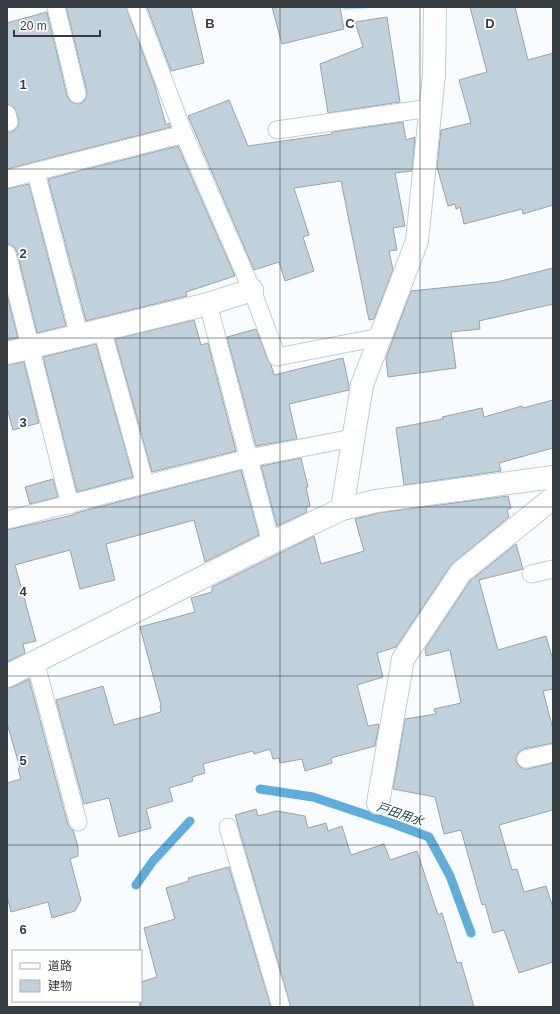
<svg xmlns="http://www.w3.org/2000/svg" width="560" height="1014" font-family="Arial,'Noto Sans JP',sans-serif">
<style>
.green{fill:#b5dff9}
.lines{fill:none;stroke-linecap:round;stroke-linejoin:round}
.stream{stroke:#5fadda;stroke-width:9}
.building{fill:#c0d1dc;stroke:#94a4af}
.lane-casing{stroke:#bdced9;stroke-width:19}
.street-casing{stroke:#bdced9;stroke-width:24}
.lane{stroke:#fff;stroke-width:17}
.street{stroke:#fff;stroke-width:22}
.grid{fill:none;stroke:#363d42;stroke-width:1;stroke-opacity:0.55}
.labels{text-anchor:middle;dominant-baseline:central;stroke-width:3.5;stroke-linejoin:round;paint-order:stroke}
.water-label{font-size:12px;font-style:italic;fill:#183b4e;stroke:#fff}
.grid-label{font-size:13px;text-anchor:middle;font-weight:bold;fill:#363d42;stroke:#fff;stroke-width:3.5;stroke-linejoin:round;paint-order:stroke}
</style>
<rect width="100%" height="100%" fill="#f8fcfe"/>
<polygon class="green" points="343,7 385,7 343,10"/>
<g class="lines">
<g class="stream">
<polyline points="260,789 313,797 394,824 429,837 450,876 471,933"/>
<polyline points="136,885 153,861 190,821"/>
</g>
</g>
<g class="building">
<polygon points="66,7 126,7 155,86 166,125 169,123 171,127 7,169 7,132 12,132 16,129 18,125 19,120 14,107 7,104 7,23 47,12 67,96 70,101 74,103 80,104 84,101 86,97 87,92"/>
<polygon points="147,7 191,7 204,63 171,71"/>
<polygon points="272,7 340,7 344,29 282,44"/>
<polygon points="470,7 515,7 528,60 553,53 553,205 523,214 522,209 464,224 460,207 456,209 455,204 448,206 437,167 441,130 471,123 459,80 487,72"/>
<polygon points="387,17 400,102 328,113 320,64 363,47 355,22"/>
<polygon points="229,100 248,146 332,134 332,132 403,122 406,140 415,137 412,171 395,173 405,226 393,228 397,250 389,251 393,270 374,319 369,320 341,181 294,188 309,235 303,237 314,271 285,281 279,262 254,270 188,116"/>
<polygon points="178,146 235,276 186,292 187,296 86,321 48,179"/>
<polygon points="29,184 66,326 37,333 17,252 14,247 7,244 7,189"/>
<polygon points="553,268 553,304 479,321 480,329 451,332 456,368 388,377 386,358 411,291 497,282"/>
<polygon points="7,295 18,338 7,340"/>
<polygon points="194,320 201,345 208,343 236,451 152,472 115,339"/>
<polygon points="256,329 268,360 271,365 274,375 343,358 349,385 349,390 289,404 297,439 256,446 227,337"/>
<polygon points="96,344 133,477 77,492 43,357"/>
<polygon points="24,362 39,423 13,430 7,408 7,365"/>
<polygon points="553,400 553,448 499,463 501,471 404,485 396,428 443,419 442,417 482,408 484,417 522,406 523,408"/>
<polygon points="301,458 308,487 306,487 310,506 306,507 307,512 277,526 261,466"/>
<polygon points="241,470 259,535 205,562 194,520 106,544 115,580 80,589 70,550 15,565 36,641 23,644 25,653 7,662 7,530 73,515 76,513"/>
<polygon points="53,479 58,497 30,504 25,487"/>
<polygon points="508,496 511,508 507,510 509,517 451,565 396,647 377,653 383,677 357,685 368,726 379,724 375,746 331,758 332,763 305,771 302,759 280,763 279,758 273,759 270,749 254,754 253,751 203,764 205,773 192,777 193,781 169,788 173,801 146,809 151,828 119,837 109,798 84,804 56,700 103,686 114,725 161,712 160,706 161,705 140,627 195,612 191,598 212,592 212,587 314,536 321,564 364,551 355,519 378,513"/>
<polygon points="516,544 523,569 479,580 498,650 546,636 553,660 553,689 543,691 553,729 553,743 523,749 519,752 516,756 516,761 519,766 523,769 528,769 553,763 553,810 499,825 512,870 517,869 524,892 546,886 553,908 553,962 519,973 504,930 493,933 485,904 482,905 461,830 444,834 435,797 393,789 405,719 436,714 434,709 461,703 450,650 426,656 425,649 470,581"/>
<polygon points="29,679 68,825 73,830 78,847 78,856 70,859 81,900 75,911 52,918 48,902 11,912 7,896 7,783 21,779 18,769 20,768 7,723 7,688 13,687"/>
<polygon points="256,809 258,816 277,811 305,816 308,828 326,823 328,831 342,826 351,855 384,844 390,860 417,851 438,915 442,913 457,963 461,962 474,1007 291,1007 235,815"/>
<polygon points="229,867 271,1007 141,1007 141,982 157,977 144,928 175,919 166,888 189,881 188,878"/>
</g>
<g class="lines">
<defs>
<g id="lane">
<polyline points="56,7 77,94"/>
<polyline points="136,7 184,134 252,290 277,357 380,337"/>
<polyline points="7,114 9,122"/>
<polyline points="277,130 430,108"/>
<polyline points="36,173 79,335"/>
<polyline points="7,179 184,134"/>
<polyline points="7,254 70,505"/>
<polyline points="208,304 271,543"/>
<polyline points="102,329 145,484"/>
<polyline points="7,520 249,458 353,438"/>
<polyline points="531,574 553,569"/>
<polyline points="35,661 78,822"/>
<polyline points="526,759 553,753"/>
<polyline points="228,827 281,1007"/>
</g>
<g id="street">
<polyline points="7,353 208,304 252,290"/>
<polyline points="342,509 362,385 417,241 434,74 435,7"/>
<polyline points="7,676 271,543 342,509 376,501 553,477"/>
<polyline points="378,803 403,659 461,572 553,498"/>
</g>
</defs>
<use href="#lane" class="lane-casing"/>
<use href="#street" class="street-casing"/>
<use href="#lane" class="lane"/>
<use href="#street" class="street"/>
</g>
<path class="grid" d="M140 7V951M280 7V1007M420 7V1007M7 169H553M7 338H553M7 507H553M7 676H553M7 845H553M140 1001V1007"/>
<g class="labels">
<g class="water-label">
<text transform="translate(400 814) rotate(19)">戸田用水</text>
</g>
</g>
<g class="grid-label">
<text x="210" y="28">B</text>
<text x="350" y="28">C</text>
<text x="490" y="28">D</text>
<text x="23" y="89">1</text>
<text x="23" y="258">2</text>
<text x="23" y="427">3</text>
<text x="23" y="596">4</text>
<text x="23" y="765">5</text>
<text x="23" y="934">6</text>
</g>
<rect width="560" height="1014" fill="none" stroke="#363d42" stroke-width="16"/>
<rect x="12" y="950" width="130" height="52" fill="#ffffff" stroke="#afb1b3"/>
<rect x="20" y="963" width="20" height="6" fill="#ffffff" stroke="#afb1b3"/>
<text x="48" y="970" font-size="12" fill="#363d42">道路</text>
<rect x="20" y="980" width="20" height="12" fill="#c0d1dc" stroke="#afb1b3"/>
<text x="48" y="990" font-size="12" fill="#363d42">建物</text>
<path d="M14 30v6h86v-6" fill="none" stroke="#363d42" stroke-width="2"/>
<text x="20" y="30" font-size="12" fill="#363d42" stroke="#ffffff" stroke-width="3" paint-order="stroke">20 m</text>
</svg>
